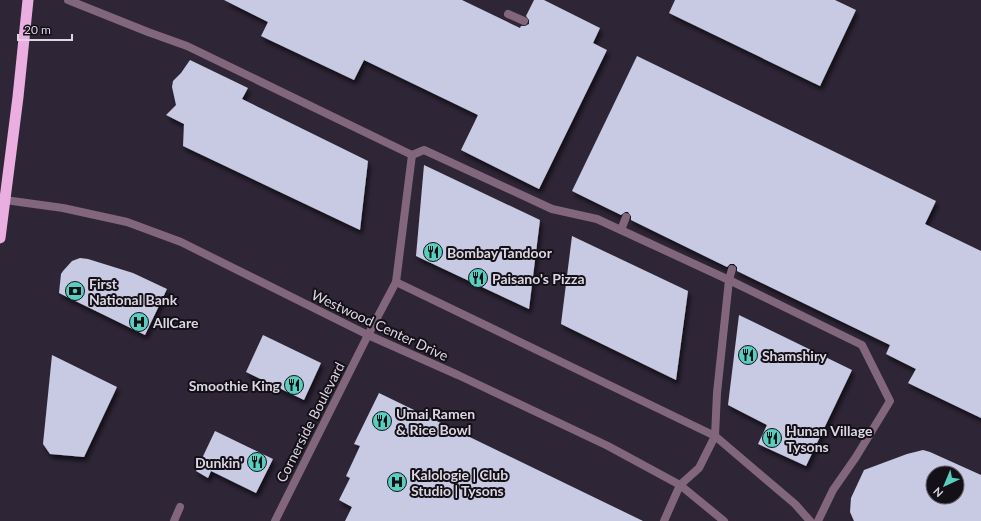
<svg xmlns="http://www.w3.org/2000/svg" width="981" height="521" font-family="Lato,sans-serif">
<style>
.building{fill:#c8c9e3;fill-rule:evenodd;filter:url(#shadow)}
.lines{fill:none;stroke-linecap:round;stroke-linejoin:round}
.service{stroke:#81667c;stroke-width:8}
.minor{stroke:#81667c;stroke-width:8}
.trunk{stroke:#eaaee0;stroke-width:11}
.labels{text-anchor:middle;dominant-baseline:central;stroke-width:4;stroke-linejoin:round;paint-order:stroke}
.poi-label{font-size:14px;font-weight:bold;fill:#ddd7e3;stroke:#141018;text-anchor:start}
.street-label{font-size:14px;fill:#ddd7e3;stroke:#141018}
</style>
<defs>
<filter id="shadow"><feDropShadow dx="2.5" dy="4.5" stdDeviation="2" flood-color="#0009"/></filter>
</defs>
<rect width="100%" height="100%" fill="#2e2537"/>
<g class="building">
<polygon points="224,0 462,0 520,28 521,26 525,26 529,24 529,20 526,16 534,0 544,0 600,28 593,43 607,50 539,189 461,150 478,115 364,60 354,80 261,36 268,22"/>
<polygon points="675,0 835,0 856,10 820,86 669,13"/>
<polygon points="637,56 936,201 925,224 981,251 981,418 908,383 916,369 886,354 890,345 737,271 737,267 734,264 730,264 727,267 631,220 631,216 628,212 625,212 621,215 572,191"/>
<polygon points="190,60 248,88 242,99 368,161 360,230 183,146 184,124 166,115 176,105 172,87 173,81 181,73"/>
<polygon points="424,165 540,220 529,309 416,256"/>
<polygon points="572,236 688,291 676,380 561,324"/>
<polygon points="80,258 88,259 133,273 167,289 145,335 59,293 61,274 63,271 72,261"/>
<polygon points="739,315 852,370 806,466 758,444 767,425 728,405"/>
<polygon points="263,335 321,363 304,400 246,372"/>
<polygon points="52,355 117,387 84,457 50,454 43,444"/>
<polygon points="379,393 643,521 345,521 352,507 339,500 350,478 346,476 360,446 354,444"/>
<polygon points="215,431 273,459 256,493 211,471 208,478 196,471"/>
<path d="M923 450 930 452 981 475V521H854L850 512 851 498 864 470 907 454ZM933 473H957V497H933Z"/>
</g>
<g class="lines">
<g class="service">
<polyline points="68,0 148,32 187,46 412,155"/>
<polyline points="508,14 524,21"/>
<polyline points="412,155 424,150 552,209 597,219 729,280 862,345 890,401 856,457 833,490 818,521"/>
<polyline points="621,230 626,217"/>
<polyline points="396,282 715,436 795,504 810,521"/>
<polyline points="368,335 396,282 412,155"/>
<polyline points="680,485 699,468 715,436 717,393 729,280 732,269"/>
<polyline points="174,521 180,507"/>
</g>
<g class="minor">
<polyline points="5,200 63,208 127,222 181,242 368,335 458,375 608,446 680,485 724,521"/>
<polyline points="275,521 368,335"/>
<polyline points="664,521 680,485"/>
</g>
<polyline class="trunk" points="0,238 18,97 28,0"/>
</g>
<defs>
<symbol id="restaurant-disc" viewBox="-11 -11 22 22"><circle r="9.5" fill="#58cec0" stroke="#141018"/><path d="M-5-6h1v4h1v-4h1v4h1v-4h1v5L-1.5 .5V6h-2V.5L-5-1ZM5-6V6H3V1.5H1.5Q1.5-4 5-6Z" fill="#111"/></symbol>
<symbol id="bank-disc" viewBox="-11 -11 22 22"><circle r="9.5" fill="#58cec0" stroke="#141018"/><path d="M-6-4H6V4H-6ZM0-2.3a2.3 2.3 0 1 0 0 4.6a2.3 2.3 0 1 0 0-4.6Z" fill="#111"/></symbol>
<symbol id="hospital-disc" viewBox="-11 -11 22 22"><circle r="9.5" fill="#58cec0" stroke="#141018"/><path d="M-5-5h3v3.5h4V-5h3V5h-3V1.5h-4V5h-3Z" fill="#111"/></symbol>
</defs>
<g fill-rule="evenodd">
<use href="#restaurant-disc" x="422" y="241" width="22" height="22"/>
<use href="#restaurant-disc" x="467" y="267" width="22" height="22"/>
<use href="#bank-disc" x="64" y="280" width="22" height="22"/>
<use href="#hospital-disc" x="128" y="311" width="22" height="22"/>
<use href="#restaurant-disc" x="737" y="344" width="22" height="22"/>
<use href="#restaurant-disc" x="283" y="374" width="22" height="22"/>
<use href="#restaurant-disc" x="371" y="410" width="22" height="22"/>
<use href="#restaurant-disc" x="761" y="427" width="22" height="22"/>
<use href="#restaurant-disc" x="246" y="451" width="22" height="22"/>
<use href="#hospital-disc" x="386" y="471" width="22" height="22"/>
</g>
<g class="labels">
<g class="poi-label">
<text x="447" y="252">Bombay Tandoor</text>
<text x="492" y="278">Paisano's Pizza</text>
<text x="89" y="283">First<tspan x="89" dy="16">National Bank</tspan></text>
<text x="153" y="322">AllCare</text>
<text x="762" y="355">Shamshiry</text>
<text x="280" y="385" text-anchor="end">Smoothie King</text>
<text x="396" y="413">Umai Ramen<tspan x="396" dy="16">&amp; Rice Bowl</tspan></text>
<text x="786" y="430">Hunan Village<tspan x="786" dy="16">Tysons</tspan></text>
<text x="243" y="462" text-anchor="end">Dunkin'</text>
<text x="411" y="474">Kalologie | Club<tspan x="411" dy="16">Studio | Tysons</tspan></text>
</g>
<g class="street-label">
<text transform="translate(380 325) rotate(25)">Westwood Center Drive</text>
<text transform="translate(310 422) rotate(-63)">Cornerside Boulevard</text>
</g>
</g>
<g transform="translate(945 485) rotate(224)"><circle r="19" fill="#141018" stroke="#646069"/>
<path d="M0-3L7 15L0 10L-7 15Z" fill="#58cec0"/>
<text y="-6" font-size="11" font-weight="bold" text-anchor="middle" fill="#ddd7e3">N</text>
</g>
<path d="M18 34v6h54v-6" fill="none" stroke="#ddd7e3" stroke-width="2"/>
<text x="24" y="34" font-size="12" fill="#ddd7e3" stroke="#141018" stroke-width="3" paint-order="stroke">20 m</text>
</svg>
